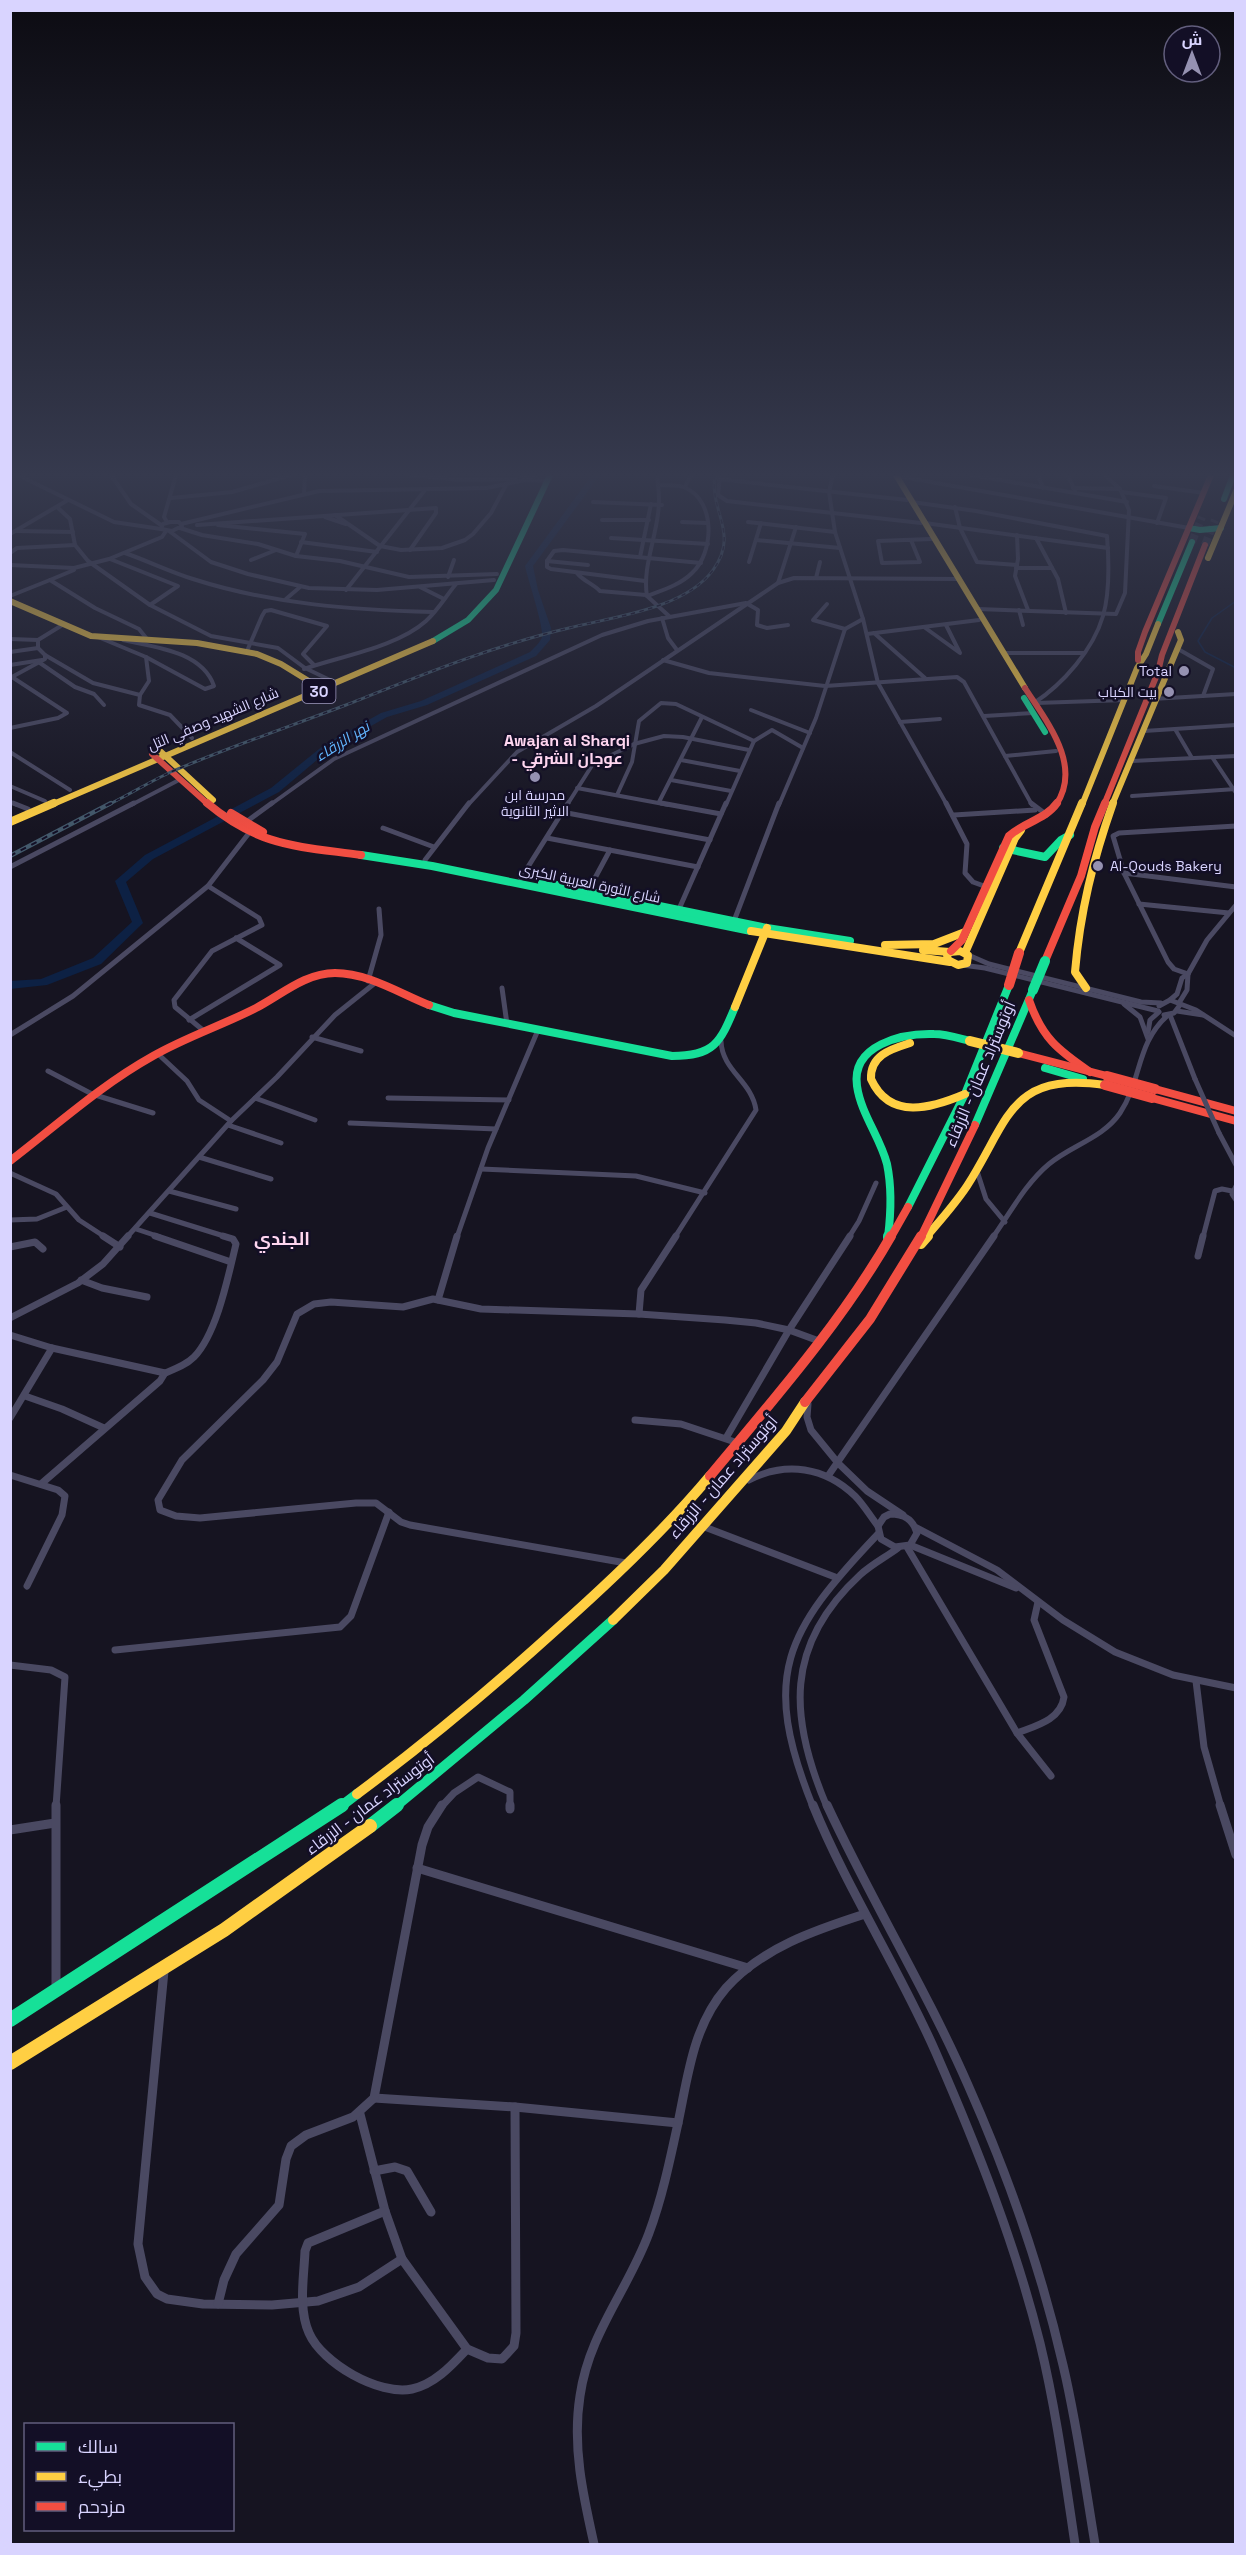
<svg xmlns="http://www.w3.org/2000/svg" width="1246" height="2555" font-family="'Space Grotesk',Cairo,sans-serif">
<style>
.lines{fill:none;stroke-linecap:round;stroke-linejoin:round}
.stream{stroke:#0d2144;stroke-width:1.5}
.river{fill:#0d2144;fill-rule:evenodd}
.highway-tunnel{stroke:#333142;stroke-width:8;stroke-dasharray:8 4;stroke-linecap:butt}
.street-far3{stroke:#4a4962;stroke-width:4}
.street-far2{stroke:#4a4962;stroke-width:5}
.street-far1{stroke:#4a4962;stroke-width:7}
.street{stroke:#4a4962;stroke-width:9}
.fast-far3{stroke:#16e098;stroke-width:6}
.fast-far2{stroke:#16e098;stroke-width:8}
.fast-far1{stroke:#16e098;stroke-width:10}
.fast{stroke:#16e098;stroke-width:14}
.slow-far3{stroke:#ffcf43;stroke-width:6}
.slow-far2{stroke:#ffcf43;stroke-width:8}
.slow-far1{stroke:#ffcf43;stroke-width:10}
.slow{stroke:#ffcf43;stroke-width:14}
.jam-far2{stroke:#f24e42;stroke-width:6}
.jam-far1{stroke:#f24e42;stroke-width:8}
.jam{stroke:#f24e42;stroke-width:10}
.rail-far1-casing{stroke:#43596b;stroke-width:3}
.rail-casing{stroke:#43596b;stroke-width:4.5}
.rail-far1{stroke:#130f26;stroke-width:1.5;stroke-dasharray:4.5;stroke-linecap:butt}
.rail{stroke:#130f26;stroke-width:2;stroke-dasharray:6;stroke-linecap:butt}
.street-bridge{stroke:#4a4962;stroke-width:5}
.fast-bridge{stroke:#16e098;stroke-width:10}
.slow-bridge{stroke:#ffcf43;stroke-width:10}
.jam-bridge{stroke:#f24e42;stroke-width:10}
.poi-dot{fill:#9591b1;stroke:#130f26;stroke-width:2}
.labels{text-anchor:middle;dominant-baseline:central;stroke-width:5;stroke-linejoin:round;paint-order:stroke}
.far-poi-label{font-size:14px;fill:#d9d4ff;stroke:#130f26;text-anchor:end}
.far-street-label{font-size:14px;fill:#d9d4ff;stroke:#130f26}
.shield{fill:#130f26;stroke:#9e99be;stroke-width:1.5}
.shield-label{font-size:15px;font-weight:bold;fill:#d9d4ff}
.far-water-label{font-size:15px;font-style:italic;fill:#62b6ff;stroke:#130f26}
.far-quarter-label{font-size:16px;font-weight:bold;fill:#ffd6f0;stroke:#130f26}
.street-label{font-size:16px;fill:#d9d4ff;stroke:#130f26}
.neighbourhood-label{font-size:18px;font-weight:bold;fill:#ffd6f0;stroke:#130f26}
</style>
<rect width="100%" height="100%" fill="#161421"/>
<g class="lines">
<polyline class="stream" points="1236,601 1212,618 1198,641 1205,652 1236,668"/>
<path class="river" d="M592 475H600L533 566 538 590 551 628 550 640 536 656 427 705 387 717 330 749 279 792 153 859 126 882 143 923 101 964 47 985 10 989V981L41 979 93 958 132 922 115 881 145 855 271 788 324 745 381 713 421 701 530 652C534 648 540 643 542 637 544 627 528 580 525 566Z"/>
<g class="highway-tunnel">
<polyline points="1192,542 1202,517"/>
<polyline points="1205,545 1215,520"/>
</g>
<g class="street-far3">
<polyline points="18,475 114,522 161,529"/>
<polyline points="111,475 131,504 161,525"/>
<polyline points="412,475 460,480 516,479"/>
<polyline points="521,475 529,479 537,475"/>
<polyline points="657,475 658,485"/>
<polyline points="720,475 718,495 727,501 921,523"/>
<polyline points="833,475 829,492 835,532 863,619 878,683 947,805"/>
<polyline points="971,475 1127,502"/>
<polyline points="1038,475 1043,488"/>
<polyline points="1068,475 1075,491"/>
<polyline points="897,476 1189,528"/>
<polyline points="718,479 907,500"/>
<path d="M658 485C666 486 679 484 686 488 716 502 714 553 692 573 680 585 663 590 647 596 641 561 664 525 658 485Z"/>
<polyline points="1154,486 1204,493"/>
<polyline points="685,487 691,475"/>
<polyline points="1073,488 1120,489"/>
<polyline points="1122,492 1166,498 1157,523"/>
<polyline points="304,494 305,475"/>
<polyline points="171,498 232,492 291,475"/>
<polyline points="593,502 662,505"/>
<path d="M912 502 976 511 1107 536C1109 561 1110 592 1103 616 1093 650 1063 684 1034 703"/>
<polyline points="57,507 70,519 75,545 88,561 150,605 211,636 278,648 305,668 332,681"/>
<polyline points="955,507 960,528 977,562 1017,565"/>
<polyline points="335,515 380,546 401,550 442,548 465,540 473,534 491,513 506,485"/>
<polyline points="325,517 346,524"/>
<polyline points="602,520 649,520"/>
<polyline points="167,522 164,517 176,475"/>
<polygon points="170,522 179,522 182,526 172,531 161,529 163,524"/>
<polyline points="682,522 707,523"/>
<polyline points="748,522 835,532"/>
<polyline points="925,523 1108,548"/>
<polyline points="181,524 319,491 487,488 525,480 548,481"/>
<polyline points="197,525 436,508 436,513 410,550"/>
<polyline points="218,525 305,534 296,556"/>
<polyline points="180,528 202,535 258,544 296,556 340,561 409,577 497,574"/>
<polyline points="17,531 73,532"/>
<polyline points="169,531 211,562 248,574 309,588 377,590 494,580"/>
<polyline points="10,534 68,500"/>
<polyline points="1017,535 1018,559 1015,576 1028,610"/>
<polyline points="611,538 708,544"/>
<polyline points="1036,538 1058,579 1066,613"/>
<polyline points="756,540 840,548"/>
<polyline points="911,540 920,562 882,563 878,541 931,539"/>
<polyline points="301,542 377,552"/>
<polyline points="10,553 17,548 75,545"/>
<path d="M125 553C148 561 170 572 193 579 271 604 352 610 433 612"/>
<polyline points="640,557 651,504"/>
<polyline points="110,559 178,586 150,605"/>
<polyline points="251,560 276,550"/>
<polyline points="547,561 588,565"/>
<polyline points="749,562 761,523"/>
<polyline points="10,565 74,568 109,559 162,537 166,531"/>
<polyline points="1016,568 1052,568"/>
<path d="M577 573C583 581 592 583 600 591L646 595"/>
<polyline points="448,577 454,560"/>
<polyline points="816,578 820,562"/>
<polyline points="50,580 74,570"/>
<polyline points="645,581 551,569 547,567 547,561 554,551 563,550 701,563"/>
<polyline points="778,583 796,527"/>
<polyline points="420,587 444,599"/>
<polyline points="346,590 425,490"/>
<polyline points="10,596 50,580 95,608 139,629 147,639"/>
<polyline points="647,596 669,616"/>
<polyline points="286,599 300,587"/>
<polyline points="827,604 813,620 845,629"/>
<polyline points="978,609 1116,614 1125,593 1129,510 1120,489 1105,475"/>
<polyline points="1019,610 1023,625"/>
<polyline points="662,618 668,638 677,650"/>
<polyline points="924,627 960,653 946,625"/>
<polyline points="874,633 925,678"/>
<polyline points="867,634 979,620"/>
<path d="M98 637 146 657 205 689 214 686C202 651 154 647 123 640"/>
<polyline points="10,639 38,640"/>
<polyline points="1178,649 1213,669 1203,696"/>
<polyline points="247,651 262,616 265,611 271,610 327,626 303,654 314,665"/>
<polyline points="10,652 38,648"/>
<polyline points="1004,653 1084,653"/>
<polyline points="45,655 93,683 140,695"/>
<polyline points="146,657 149,681 140,695 139,705 170,715 192,738"/>
<polyline points="663,660 709,673 825,686 957,677 964,682 1032,805"/>
<polyline points="40,663 75,687 94,694 104,705"/>
<polyline points="10,665 42,660"/>
<path d="M304 669C341 656 397 647 426 621 438 610 446 596 456 584"/>
<polyline points="10,678 45,659 45,655 38,648 38,640 64,624"/>
<polyline points="1152,699 1236,694"/>
<polyline points="1036,703 1125,700"/>
<polyline points="751,710 810,733"/>
<polyline points="984,716 1033,713"/>
<polyline points="900,722 940,719"/>
<polyline points="10,728 58,718 67,713 12,677"/>
<polyline points="1175,729 1192,758"/>
<polyline points="1144,731 1236,725"/>
<polyline points="754,741 772,730 803,748"/>
<polyline points="10,752 70,790"/>
<polyline points="1005,756 1056,751"/>
<polyline points="1212,757 1236,793"/>
<polyline points="681,760 740,771"/>
<polyline points="1132,761 1236,756"/>
<polyline points="671,780 731,791"/>
<polyline points="10,786 45,801"/>
<polyline points="577,788 669,805"/>
<polyline points="617,795 632,762 639,721 661,703 676,704 754,741 726,805"/>
<polyline points="1132,796 1236,789"/>
<polyline points="10,802 17,805"/>
<polyline points="659,802 702,717"/>
<polyline points="131,805 179,780"/>
<polyline points="270,805 334,759 602,635 648,621 746,603 758,610 757,625 767,628 788,625"/>
<polyline points="468,805 517,752 596,706 778,583 794,578 960,579"/>
<polyline points="567,805 593,764 634,744 664,736 683,737 749,750"/>
<polyline points="779,805 816,718 845,629 863,619"/>
</g>
<g class="street-far2">
<polyline points="13,803 28,809"/>
<polyline points="661,803 721,814"/>
<polyline points="946,803 967,844 965,873 973,882 984,886"/>
<polyline points="1031,803 1047,815"/>
<polyline points="562,812 710,840"/>
<polyline points="954,815 1035,810"/>
<polyline points="246,822 272,803"/>
<polyline points="383,828 434,847"/>
<polyline points="547,838 698,867"/>
<polyline points="425,860 469,803"/>
<polyline points="10,867 134,803"/>
<polyline points="1124,873 1236,887"/>
<polyline points="521,878 568,803"/>
<polyline points="588,891 610,850"/>
<polyline points="1139,904 1229,913"/>
<polyline points="679,909 726,803"/>
<polyline points="734,921 779,803"/>
<polyline points="966,954 989,964 1141,1002 1161,1003"/>
<polyline points="962,965 985,968 1158,1011"/>
<polyline points="1188,974 1174,969 1168,962 1124,873 1113,836 1119,833 1236,826"/>
<polyline points="368,981 381,935 379,909"/>
<polyline points="502,988 507,1024"/>
<polyline points="1170,1000 1177,994 1182,978 1188,974 1207,940 1236,905"/>
<polyline points="1179,1003 1187,990 1188,974"/>
<polyline points="1124,1004 1140,1017 1148,1039"/>
<polyline points="1159,1006 1170,1000 1196,1010 1236,1036"/>
<polyline points="1177,1011 1203,1015"/>
<polyline points="1164,1015 1174,1013 1180,1005"/>
<polyline points="1170,1015 1195,1079"/>
<polyline points="189,1020 280,965 236,938"/>
<polyline points="204,1031 175,1007 174,1000 212,951 262,925 259,918 208,886 249,833"/>
<polyline points="1148,1032 1150,1020 1159,1012"/>
<polyline points="10,1035 73,996 208,886"/>
<polyline points="312,1037 361,1051"/>
<polyline points="157,1053 187,1081 199,1100 231,1121"/>
<polyline points="48,1071 92,1094 153,1113"/>
<polyline points="255,1098 315,1120"/>
<polyline points="388,1098 509,1100"/>
<polyline points="350,1123 496,1129"/>
<polyline points="228,1125 281,1143"/>
<polyline points="1219,1133 1236,1165"/>
<polyline points="199,1157 271,1179"/>
<polyline points="481,1169 636,1176 705,1193"/>
<polyline points="977,1171 986,1199 1005,1222"/>
<polyline points="10,1173 56,1194 79,1220 105,1237"/>
<polyline points="1236,1186 1232,1194 1236,1200"/>
<polyline points="169,1191 236,1209"/>
<polyline points="150,1213 227,1237"/>
<polyline points="10,1220 37,1219 67,1207"/>
<polyline points="136,1229 160,1237"/>
<polyline points="127,1237 231,1121 277,1077 335,1015 375,983"/>
<polyline points="457,1237 488,1148 538,1030"/>
<path d="M675 1237 756 1110C752 1081 722 1071 721 1041"/>
<polyline points="849,1237 859,1221 876,1183"/>
<path d="M993 1237C1010 1213 1026 1183 1049 1164 1072 1145 1103 1138 1120 1113 1142 1080 1136 1043 1168 1015"/>
<polyline points="1203,1237 1215,1191 1222,1189 1232,1191"/>
</g>
<g class="street-far1">
<polyline points="103,1236 120,1247"/>
<polyline points="155,1236 231,1262"/>
<polyline points="10,1247 35,1242 43,1249"/>
<polyline points="1198,1256 1203,1236"/>
<polyline points="81,1280 102,1288 147,1297"/>
<polyline points="438,1300 457,1236"/>
<polyline points="639,1314 641,1290 676,1236"/>
<polyline points="10,1318 78,1283 103,1264 128,1236"/>
<polyline points="10,1335 52,1348 165,1373 160,1381 41,1484"/>
<path d="M165 1373C175 1369 186 1365 194 1357 217 1333 228 1277 236 1244L233 1239 223 1236"/>
<polyline points="25,1396 62,1409 104,1428"/>
<polyline points="808,1404 807,1417 811,1430 838,1463 867,1491 903,1515"/>
<polyline points="10,1418 52,1348"/>
<polyline points="635,1420 681,1424 738,1443"/>
<polyline points="726,1438 789,1330 850,1236"/>
<polyline points="10,1475 58,1490 65,1496 62,1515 27,1586"/>
<polyline points="828,1476 994,1236"/>
<path d="M749 1480C786 1461 825 1467 855 1496 864 1505 870 1516 878 1526"/>
<path d="M890 1514C904 1514 913 1519 917 1533L910 1545 895 1547 881 1539 878 1526 884 1517Z"/>
<polyline points="702,1526 835,1577"/>
<polyline points="917,1528 997,1570 1063,1620 1115,1652 1173,1675 1236,1688"/>
<polyline points="910,1545 1016,1588"/>
<polyline points="907,1547 1017,1733 1051,1776"/>
<polyline points="626,1563 410,1525 401,1522 376,1503 356,1503 200,1518 176,1516 160,1510 158,1500 182,1460 263,1380 277,1362 297,1314 314,1304 331,1302 403,1307 433,1299 481,1309 639,1314 725,1320 756,1323 789,1330 819,1341"/>
<polyline points="115,1650 340,1627 351,1616 389,1512"/>
<polyline points="10,1665 51,1670 65,1677 56,1807"/>
<polyline points="1196,1681 1204,1747 1221,1807"/>
<path d="M1017 1733C1035 1726 1061 1720 1064 1697L1034 1620 1038 1602"/>
<polyline points="441,1807 454,1793 478,1777 510,1792 510,1807"/>
<path d="M813 1807C760 1675 785 1632 878 1534"/>
<path d="M827 1807C789 1718 784 1645 860 1575 872 1564 886 1557 898 1548"/>
</g>
<g class="street">
<polyline points="510,1805 510,1809"/>
<path d="M813 1805C848 1891 899 1968 936 2053 977 2147 1015 2243 1040 2343 1056 2409 1065 2477 1075 2544"/>
<path d="M827 1805C871 1900 926 1989 968 2085 1008 2175 1041 2269 1063 2365 1077 2424 1085 2484 1095 2544"/>
<polyline points="1220,1805 1236,1855"/>
<polyline points="10,1830 55,1823"/>
<polyline points="417,1868 748,1968"/>
<polyline points="164,1971 138,2244 145,2277 157,2294 167,2299 203,2304 272,2305 318,2301 359,2287 402,2259"/>
<polyline points="56,1985 56,1805"/>
<polyline points="374,2098 515,2107 678,2123"/>
<polyline points="360,2114 385,2211 402,2259 467,2349 488,2358 502,2359 514,2346 516,2333 515,2107"/>
<polyline points="374,2171 395,2167 407,2171 431,2212"/>
<path d="M385 2211 308 2243 305 2251C304 2277 298 2308 309 2333 322 2363 379 2396 412 2389 435 2384 452 2365 467 2349"/>
<polyline points="218,2304 224,2280 236,2254 279,2205 286,2159 291,2146 306,2135 353,2117 374,2098 422,1845 428,1827 442,1805"/>
<path d="M594 2544C583 2495 572 2446 580 2396 589 2333 628 2290 649 2233 662 2198 670 2160 678 2123 688 2076 693 2026 726 1988 762 1948 815 1930 865 1914"/>
</g>
<g class="fast-far3">
<polyline points="1224,499 1233,475"/>
<polyline points="1189,528 1200,530 1221,528"/>
<polyline points="1158,624 1192,542"/>
<polyline points="433,641 468,620 496,590 550,475"/>
<polyline points="1024,698 1045,732"/>
</g>
<g class="fast-far2">
<polyline points="1003,848 1045,857 1061,840 1070,835"/>
<polyline points="361,855 432,866 751,931"/>
<polyline points="542,882 767,928 850,941"/>
<path d="M429 1005 454 1013 672 1056C714 1056 720 1043 735 1007"/>
<polyline points="1045,1068 1083,1079"/>
<polyline points="975,1125 1033,990"/>
<polyline points="908,1207 965,1094 1009,985"/>
<path d="M888 1237C891 1213 892 1188 887 1164 880 1137 861 1114 857 1086 851 1045 902 1033 934 1034 946 1034 958 1038 970 1041"/>
</g>
<g class="fast-far1">
<polyline points="888,1238 888,1236"/>
<polyline points="340,1807 357,1794"/>
<polyline points="395,1807 524,1700 613,1620"/>
</g>
<g class="fast">
<polyline points="370,1826 397,1805"/>
<polyline points="10,2020 342,1805"/>
</g>
<g class="slow-far3">
<polyline points="896,475 1025,688"/>
<polyline points="1208,558 1236,491"/>
<polyline points="10,601 91,636 197,643 257,654 281,664 312,683 313,689"/>
<polyline points="160,751 213,800"/>
<polyline points="51,805 433,641"/>
<polyline points="1082,805 1137,668 1146,654 1158,624"/>
<polyline points="1112,805 1181,640 1178,632"/>
</g>
<g class="slow-far2">
<polyline points="10,822 54,803"/>
<polyline points="751,931 950,962"/>
<polyline points="885,945 934,944 965,932"/>
<polyline points="923,950 950,952"/>
<polygon points="960,951 968,955 967,963 958,965 948,960 947,955 950,952"/>
<polyline points="965,953 1015,838 1021,830"/>
<polyline points="1019,953 1082,803"/>
<path d="M1086 988 1075 972C1080 912 1093 860 1113 803"/>
<polyline points="735,1007 767,928"/>
<path d="M910 1043C891 1049 870 1055 871 1079 890 1121 932 1108 965 1094"/>
<path d="M926 1237C940 1221 955 1204 967 1186 1010 1119 1009 1072 1105 1085"/>
</g>
<g class="slow-far1">
<polyline points="921,1244 928,1236"/>
<polyline points="613,1620 664,1570 786,1431 805,1402"/>
<path d="M357 1794C427 1742 494 1686 558 1628 612 1580 664 1531 710 1476"/>
</g>
<polyline class="slow" points="10,2063 224,1930 370,1826"/>
<g class="jam-far2">
<polyline points="1138,660 1138,652 1145,632 1211,475"/>
<path d="M1025 688C1046 721 1083 765 1056 805"/>
<polyline points="152,754 209,805"/>
<polyline points="1104,805 1158,672 1162,655 1205,545"/>
</g>
<g class="jam-far1">
<path d="M207 803C260 847 296 846 361 855"/>
<polyline points="231,813 263,832"/>
<path d="M951 951 962 940 1009 836C1024 822 1045 820 1057 803"/>
<polyline points="1045,961 1081,876 1095,827 1105,803"/>
<path d="M1029 1000C1042 1038 1058 1050 1090 1072"/>
<polyline points="1018,1053 1107,1076"/>
<polyline points="1155,1089 1236,1111"/>
<polyline points="1152,1098 1236,1121"/>
<path d="M10 1161C57 1125 101 1085 153 1056 186 1037 223 1025 256 1008 281 995 305 973 335 973 368 973 399 993 429 1005"/>
<polyline points="891,1237 908,1207"/>
<polyline points="921,1237 975,1125"/>
</g>
<g class="jam">
<polyline points="805,1402 870,1319 921,1236"/>
<path d="M710 1476C774 1399 841 1323 891 1236"/>
</g>
<defs>
<path id="rail-far1" d="M108 805C130 794 151 781 173 771 230 747 288 727 346 705 419 676 492 646 569 628 612 617 685 609 713 570 740 533 709 512 715 475"/>
<polyline id="rail" points="10,856 111,803"/>
</defs>
<use href="#rail-far1" class="rail-far1-casing"/>
<use href="#rail" class="rail-casing"/>
<use href="#rail-far1" class="rail-far1"/>
<use href="#rail" class="rail"/>
<polyline class="street-bridge" points="1195,1079 1219,1133"/>
<polyline class="fast-bridge" points="1033,990 1045,961"/>
<polyline class="slow-bridge" points="970,1041 1018,1053"/>
<g class="jam-bridge">
<polyline points="1009,985 1019,953"/>
<polyline points="1107,1076 1155,1089"/>
<polyline points="1105,1085 1152,1098"/>
</g>
</g>
<linearGradient id="sky" x2="0" y2="1"><stop stop-color="#0c0b12"/><stop offset="0.57" stop-color="#363a4e"/><stop offset="1" stop-color="#363a4e" stop-opacity="0"/></linearGradient>
<rect width="1246" height="833" fill="url(#sky)"/>
<g class="poi-dot">
<circle cx="1184" cy="671" r="6"/>
<circle cx="1169" cy="692" r="6"/>
<circle cx="535" cy="777" r="6"/>
<circle cx="1098" cy="866" r="6"/>
</g>
<g class="labels">
<g class="far-poi-label">
<text x="1172" y="671">Total</text>
<text x="1157" y="692">بيت الكباب</text>
<text x="535" y="795" text-anchor="middle">مدرسة ابن<tspan x="535" dy="16">الاثير الثانوية</tspan></text>
<text x="1110" y="866" text-anchor="start">Al-Qouds Bakery</text>
</g>
<g class="far-street-label">
<text transform="translate(213 719) rotate(-23)">شارع الشهيد وصفي التل</text>
<text transform="translate(590 883) rotate(12)">شارع الثورة العربية الكبرى</text>
</g>
<rect class="shield" x="302.5" y="679" width="33" height="24" rx="4.5"/>
<g class="shield-label">
<text x="319" y="691">30</text>
</g>
<g class="far-water-label">
<text transform="translate(342 741) rotate(-32)">نهر الزرقاء</text>
</g>
<g class="far-quarter-label">
<text x="567" y="740">Awajan al Sharqi<tspan x="567" dy="18">- عوجان الشرقي</tspan></text>
</g>
<g class="street-label">
<text transform="translate(980 1074) rotate(-67)">أوتوستراد عمان - الزرقاء</text>
<text transform="translate(723 1477) rotate(-49)">أوتوستراد عمان - الزرقاء</text>
<text transform="translate(370 1804) rotate(-37)">أوتوستراد عمان - الزرقاء</text>
</g>
<g class="neighbourhood-label">
<text x="282" y="1238">الجندي</text>
</g>
</g>
<rect width="1246" height="2555" fill="none" stroke="#d9d4ff" stroke-width="24"/>
<rect x="24" y="2423" width="210" height="108" fill="#130f26" stroke="#625e7d" stroke-width="1.5"/>
<rect x="36" y="2442" width="30" height="9" fill="#16e098" stroke="#625e7d" stroke-width="1.5"/>
<text x="78" y="2453" font-size="18" fill="#d9d4ff">سالك</text>
<rect x="36" y="2472" width="30" height="9" fill="#ffcf43" stroke="#625e7d" stroke-width="1.5"/>
<text x="78" y="2483" font-size="18" fill="#d9d4ff">بطيء</text>
<rect x="36" y="2502" width="30" height="9" fill="#f24e42" stroke="#625e7d" stroke-width="1.5"/>
<text x="78" y="2513" font-size="18" fill="#d9d4ff">مزدحم</text>
<g transform="translate(1192 54)"><circle r="28" fill="#130f26" stroke="#625e7d" stroke-width="1.5"/>
<path d="M0-4.5L10 22L0 15L-10 22Z" fill="#9591b1"/>
<text y="-9" font-size="16" font-weight="bold" text-anchor="middle" fill="#d9d4ff">ش</text>
</g>
</svg>
